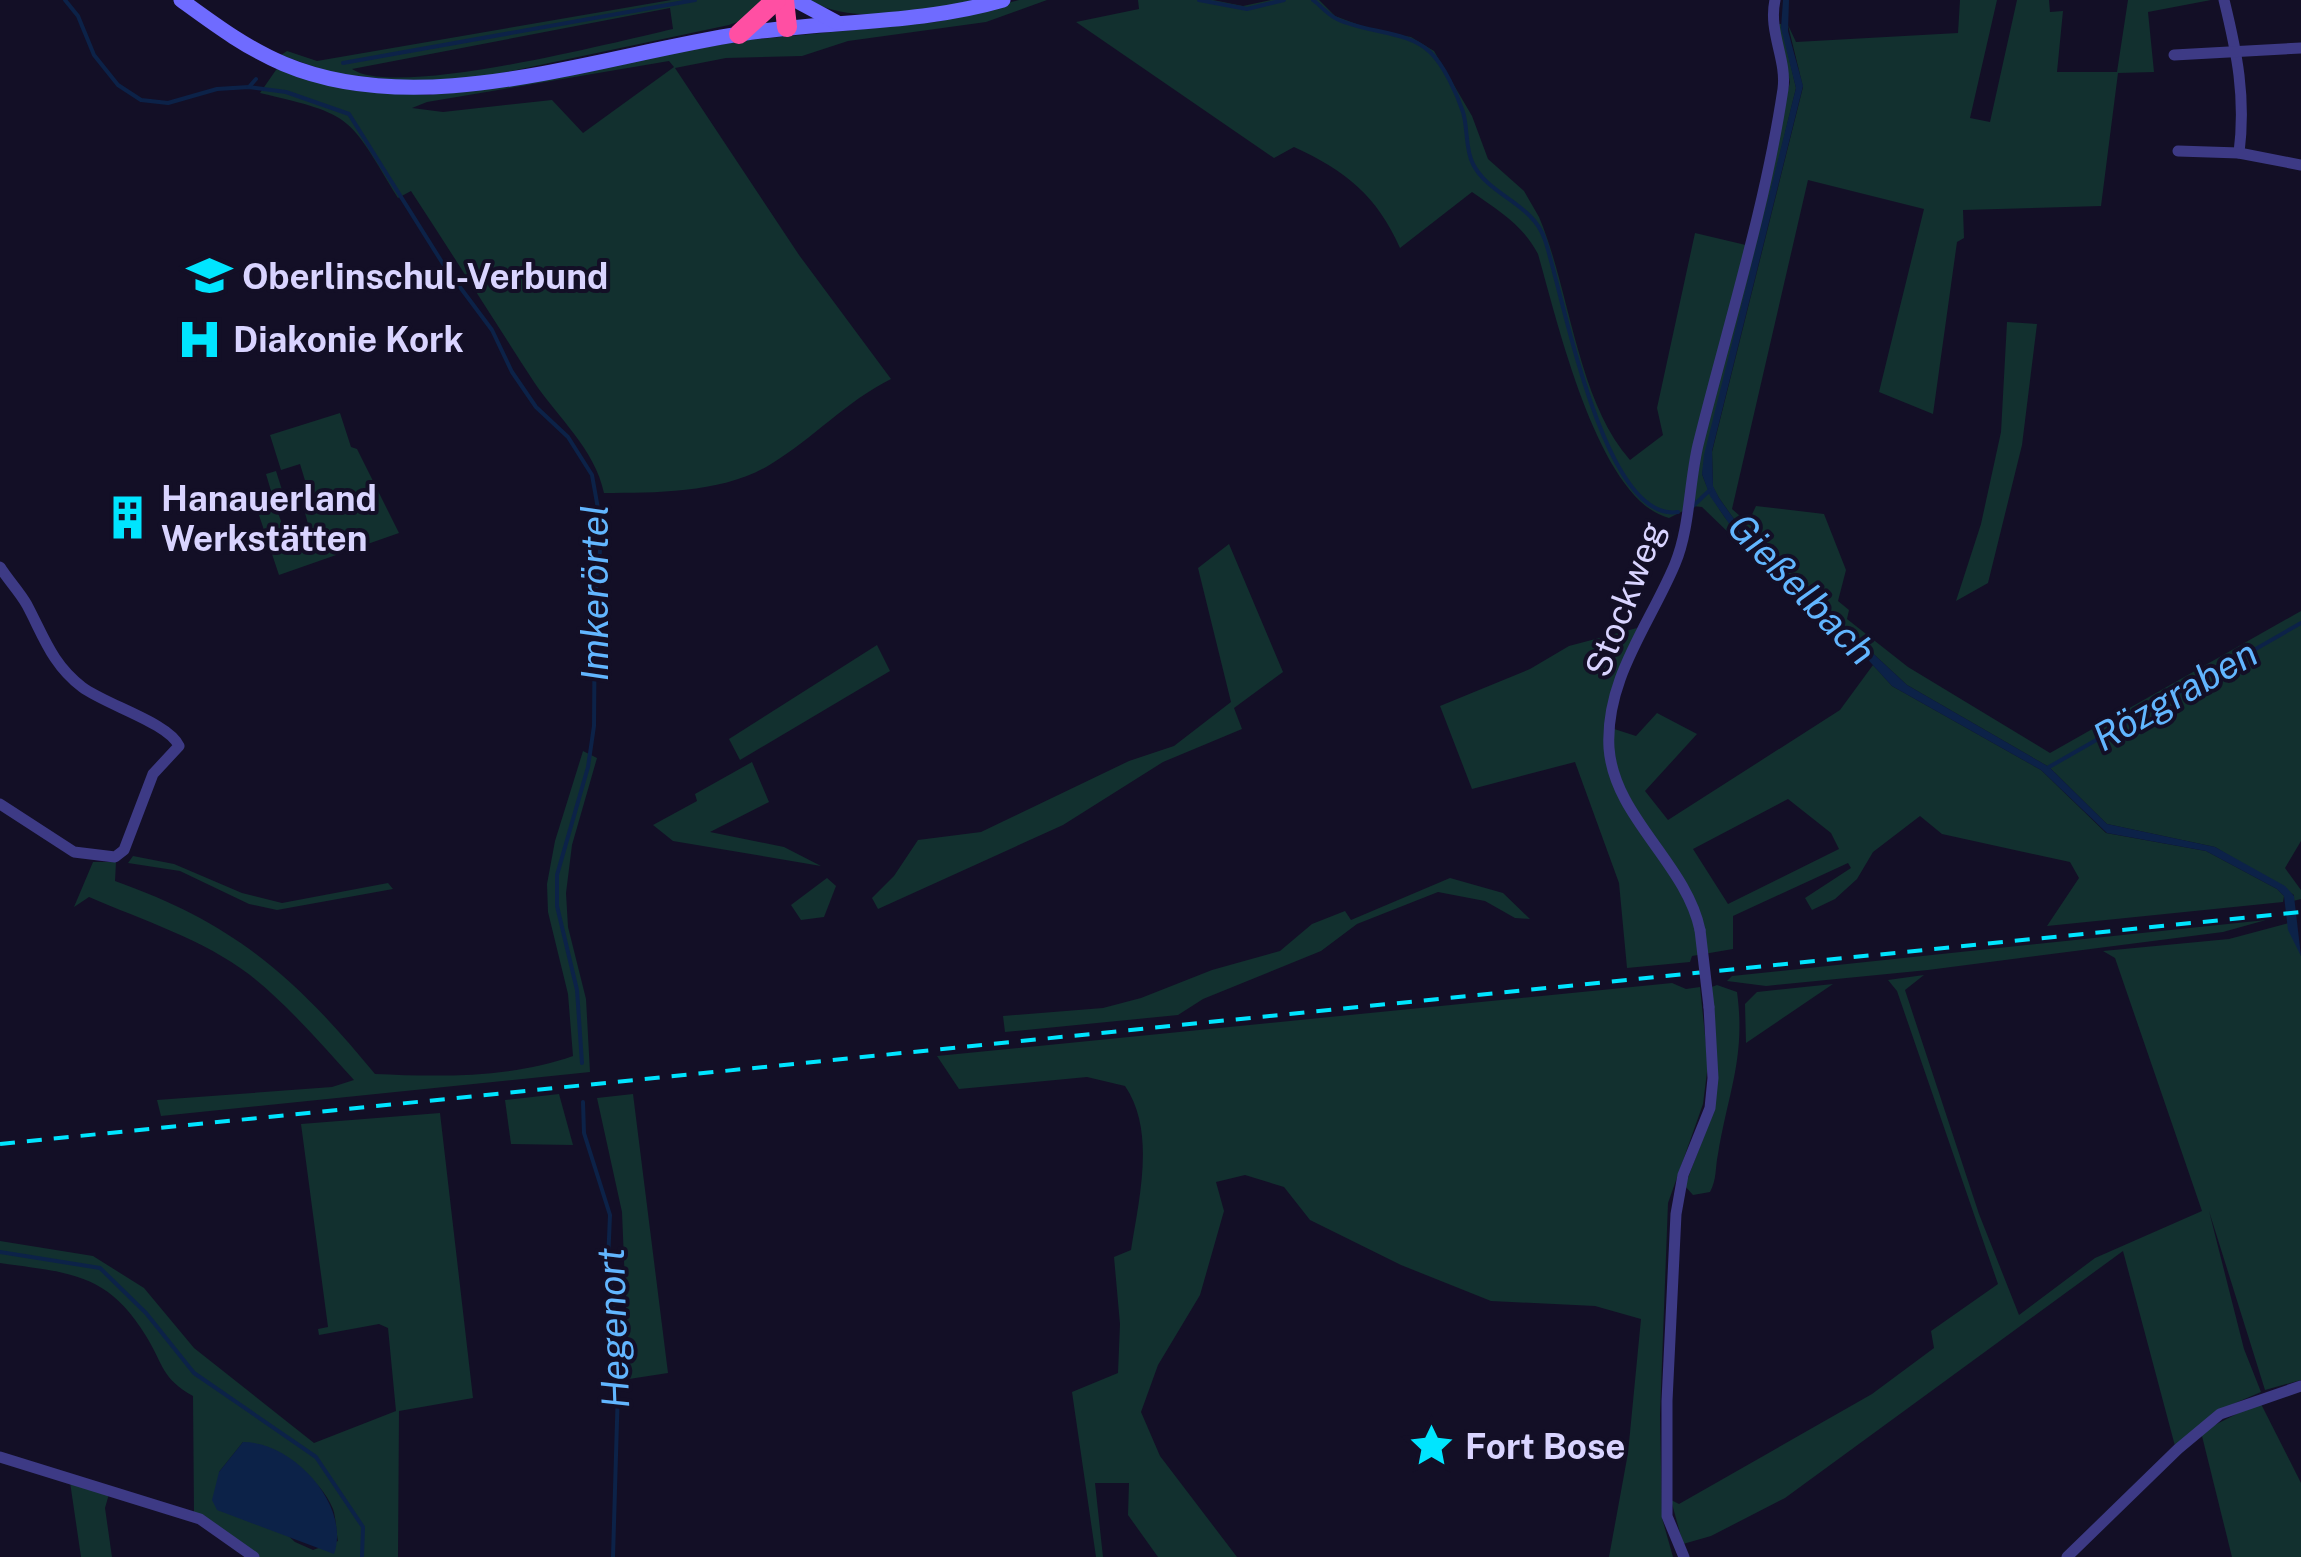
<svg xmlns="http://www.w3.org/2000/svg" width="2301" height="1557" font-family="'Public Sans',sans-serif">
<style>
.green{fill:#12302f;fill-rule:evenodd}
.water{fill:#0c2248}
.lines{fill:none;stroke-linecap:round;stroke-linejoin:round}
.stream{stroke:#0c2248;stroke-width:4}
.street{stroke:#3d3a85;stroke-width:11}
.secondary{stroke:#6f6bff;stroke-width:15}
.highway{stroke:#ff4fa3;stroke-width:20}
.rail{stroke:#00e5ff;stroke-width:4;stroke-dasharray:15 12;stroke-linecap:butt}
.street-bridge{stroke:#3d3a85;stroke-width:11}
.labels{text-anchor:middle;dominant-baseline:central;stroke-width:8;stroke-linejoin:round;paint-order:stroke}
.poi-label{font-size:35px;font-weight:bold;fill:#d9d4ff;stroke:#130f26;text-anchor:start}
.street-label{font-size:35px;fill:#d9d4ff;stroke:#130f26}
.water-label{font-size:38px;font-style:italic;fill:#62b6ff;stroke:#130f26}
</style>
<rect width="100%" height="100%" fill="#130f26"/>
<g class="green">
<path d="M671 0H765L743 20 729 25 469 80 421 83 332 73 281 55 287 51 317 61ZM670 8 673 29C615 42 395 99 352 69Z"/>
<path d="M809 0H975C927 10 854 27 809 0Z"/>
<path d="M1019 0H1047L986 22 848 41 802 56 726 58 675 68 799 255 891 379C845 402 814 438 771 464 725 493 657 493 604 493 595 449 558 418 534 382 493 319 453 255 411 191L398 198C348 116 355 115 260 93L278 67 350 90 430 95 748 40 936 22ZM669 61 674 67 583 133 552 100 443 112 412 108 427 102Z"/>
<path d="M1138 0H1213L1243 6 1271 0H1319L1335 16 1375 31 1411 37 1434 51 1472 116 1488 159 1524 191 1539 217C1570 290 1577 400 1630 460L1663 435 1657 408 1695 233 1750 246 1790 82 1776 24H1781L1796 88 1702 474C1715 513 1744 542 1774 568L1761 564 1702 507 1693 506 1669 518C1598 500 1557 320 1538 254 1523 225 1499 211 1472 192L1400 248C1377 196 1346 171 1294 147L1274 158 1076 22 1139 9Z"/>
<polygon points="1960,0 1997,0 1970,118 1990,122 2017,0 2049,0 2050,12 2063,11 2057,72 2117,72 2128,0 2211,0 2148,12 2154,72 2118,73 2101,206 1963,210 1964,238 1957,242 1933,414 1879,392 1924,209 1808,180 1732,509 1748,523 1756,506 1824,514 1846,570 1838,601 1849,610 1847,619 1908,667 2050,753 2301,611 2301,841 2285,868 2301,890 2301,899 2293,901 2294,895 2215,847 2107,824 2049,767 1907,685 1746,536 1719,498 1713,487 1712,452 1803,87 1788,25 1796,42 1958,33"/>
<polygon points="2007,322 2037,324 2022,445 1988,583 1956,601 1981,524 2001,432"/>
<polygon points="340,413 351,447 357,449 399,533 279,575 259,515 276,508 266,474 276,471 288,509 278,513 284,529 308,524 299,490 307,487 300,464 281,470 270,435"/>
<polygon points="1229,544 1283,672 1234,708 1242,729 1163,762 1063,825 878,909 872,898 894,876 918,840 981,832 1129,761 1174,746 1231,702 1198,568"/>
<path d="M1637 628 1608 727 1636 736 1657 713 1697 734 1645 791 1668 820 1840 710 1873 665 1892 686 2041 770 2106 833 2206 851 2277 889 2284 896 2283 902 2047 926 2079 878 2070 862 1942 834 1920 816 1873 852 1857 879 1835 899 1812 910 1805 898 1851 868 1848 863 1733 916V949L1692 956 1690 962 1627 968 1619 883 1575 762 1472 789 1440 706 1530 669 1569 646ZM1788 799 1831 833 1839 849 1728 904 1693 849Z"/>
<polygon points="877,645 890,671 740,760 729,739"/>
<path d="M583 751 597 758 572 845 566 893 568 927 586 999 590 1072 161 1116 157 1100 332 1087 354 1080C321 1044 288 1005 250 975 203 939 142 920 89 897L74 907 93 862H116L115 881C236 924 295 977 375 1074 441 1077 511 1078 573 1056L568 994 548 912 547 884 555 841Z"/>
<polygon points="752,762 769,802 710,832 784,847 821,866 673,841 653,825 697,801 695,794"/>
<polygon points="133,856 174,864 242,893 282,903 388,883 393,889 277,910 249,904 180,871 128,863"/>
<polygon points="827,878 836,886 824,917 801,920 791,905"/>
<polygon points="1450,878 1503,893 1530,919 1515,918 1485,901 1438,892 1357,924 1321,951 1203,999 1178,1015 1005,1032 1003,1016 1103,1008 1141,998 1212,970 1280,951 1312,924 1345,911 1351,920"/>
<polygon points="2266,920 2223,932 1928,970 1766,986 1727,981 1732,976"/>
<polygon points="2289,923 2301,956 2301,1380 2265,1390 2209,1211 2244,1349 2261,1392 2233,1404 2175,1446 2123,1251 1785,1498 1711,1536 1683,1544 1671,1500 1679,1504 1872,1394 1934,1348 1931,1331 1998,1284 1897,991 1888,980 1924,975 1905,990 1979,1214 2019,1315 2095,1258 2202,1211 2115,958 2103,951 2229,939"/>
<path d="M1672 983 1686 989 1700 987 1708 1064 1703 1104 1668 1203 1660 1415 1662 1518 1673 1557H1609L1628 1453 1641 1319 1595 1306 1491 1301 1401 1265 1310 1220 1284 1187 1245 1175 1216 1182 1224 1211 1200 1295 1158 1365 1141 1412 1160 1456 1237 1557H1158L1128 1515 1129 1483H1095L1103 1557H1096L1072 1392 1118 1373 1120 1324 1114 1257 1131 1250C1139 1199 1156 1131 1125 1086L1087 1077 959 1089 937 1056Z"/>
<polygon points="1833,984 1746,1043 1745,1004 1757,992"/>
<path d="M1717 985 1737 992C1746 1057 1728 1093 1718 1154 1715 1168 1717 1179 1710 1192L1693 1195 1685 1186 1708 1125 1709 988Z"/>
<polygon points="559,1094 573,1145 511,1144 505,1100"/>
<polygon points="633,1094 668,1373 629,1379 622,1212 597,1098"/>
<path d="M440 1113 473 1398 399 1411 398 1557H260L194 1514 193 1396C161 1378 164 1365 146 1336 107 1272 69 1273 0 1263V1241L93 1256 144 1288 194 1348 314 1443 396 1411 388 1328 379 1324 319 1335 318 1329 328 1327 301 1124ZM243 1442C277 1456 318 1472 333 1509 336 1517 336 1532 338 1541L313 1550 295 1542 219 1472Z"/>
<polygon points="2260,1402 2301,1483 2301,1557 2232,1557 2201,1432"/>
<polygon points="70,1482 109,1494 105,1508 112,1557 81,1557"/>
</g>
<g class="water">
<polygon points="1783,0 1789,0 1788,31 1803,86 1712,451 1713,486 1719,498 1746,536 1907,685 2049,767 2107,824 2215,847 2285,886 2294,896 2301,956 2288,930 2284,896 2277,889 2206,851 2107,833 2041,770 1892,686 1831,619 1737,535 1710,496 1702,474 1704,455 1796,88 1781,28"/>
<path d="M243 1442C294 1442 351 1506 334 1554L217 1510 212 1500 219 1472Z"/>
</g>
<g class="lines">
<g class="stream">
<polyline points="65,0 78,16 94,55 118,85 141,100 168,103 217,89 249,87 286,92 349,114 445,267 492,330 512,372 536,407 568,437 592,475 602,531 595,599 594,726 588,767 557,875 557,906 577,990 582,1063"/>
<polyline points="1199,0 1247,9 1284,0"/>
<path d="M1313 0C1321 6 1328 15 1337 19 1365 33 1407 30 1430 52 1444 65 1457 94 1463 112 1468 128 1465 149 1473 164 1489 196 1533 203 1545 240 1563 293 1603 524 1678 512"/>
<polyline points="343,63 695,0"/>
<polyline points="249,87 256,79"/>
<polyline points="1693,506 1710,490"/>
<polyline points="2049,767 2301,623"/>
<polyline points="583,1102 584,1133 610,1215 608,1262 619,1354 613,1557"/>
<polyline points="0,1252 100,1268 146,1313 194,1373 316,1457 363,1527 362,1557"/>
</g>
<g class="street">
<path d="M2224 0C2237 53 2246 97 2239 153"/>
<polyline points="2174,55 2301,48"/>
<polyline points="2178,151 2239,153 2301,165"/>
<path d="M0 567C8 580 19 591 27 605 44 637 52 664 82 687 106 705 169 723 179 746L153 774 124 850 115 857 74 852 0 804"/>
<path d="M1700 930C1686 863 1614 817 1609 748 1605 679 1650 624 1675 564 1690 528 1689 483 1698 445 1727 328 1765 209 1783 89 1787 59 1768 32 1775 0"/>
<polyline points="0,1457 200,1519 254,1557"/>
<polyline points="1684,1557 1667,1516 1667,1401 1676,1214 1683,1175 1710,1108 1713,1078 1709,1007"/>
<polyline points="2067,1557 2178,1449 2220,1414 2301,1386"/>
</g>
<g class="secondary">
<path d="M181 0C214 24 246 48 284 64 422 122 597 56 740 34 828 20 917 25 1003 0"/>
<polyline points="795,0 836,22"/>
</g>
<g class="highway">
<polyline points="784,0 787,27"/>
<polyline points="739,34 776,0"/>
</g>
<polyline class="rail" points="0,1144 2301,912"/>
<polyline class="street-bridge" points="1700,930 1709,1007"/>
</g>
<defs>
<symbol id="school-bare" viewBox="-9 -9 18 18"><path d="M0-5L7-2L0 1L-7-2ZM-4 1L0 2.5L4 1V4Q0 6-4 4Z" fill="#00e5ff" stroke="#130f26" stroke-width="2.5" paint-order="stroke"/></symbol>
<symbol id="hospital-bare" viewBox="-9 -9 18 18"><path d="M-5-5h3v3.5h4V-5h3V5h-3V1.5h-4V5h-3Z" fill="#00e5ff" stroke="#130f26" stroke-width="2.5" paint-order="stroke"/></symbol>
<symbol id="building-bare" viewBox="-9 -9 18 18"><path d="M-4-6H4V6H1V3H-1V6H-4ZM-2.5-4.3h1.7v1.8h-1.7ZM.8-4.3h1.7v1.8H.8ZM-2.5-1h1.7V.8h-1.7ZM.8-1h1.7V.8H.8Z" fill="#00e5ff" stroke="#130f26" stroke-width="2.5" paint-order="stroke"/></symbol>
<symbol id="sight-bare" viewBox="-9 -9 18 18"><path d="M0-6L1.8-2.2L6-1.7L2.9 1.2L3.7 5.4L0 3.3L-3.7 5.4L-2.9 1.2L-6-1.7L-1.8-2.2Z" fill="#00e5ff" stroke="#130f26" stroke-width="2.5" paint-order="stroke"/></symbol>
</defs>
<g fill-rule="evenodd">
<use href="#school-bare" x="178" y="244" width="63" height="63"/>
<use href="#hospital-bare" x="168" y="308" width="63" height="63"/>
<use href="#building-bare" x="96" y="486" width="63" height="63"/>
<use href="#sight-bare" x="1400" y="1414" width="63" height="63"/>
</g>
<g class="labels">
<g class="poi-label">
<text x="242" y="276">Oberlinschul-Verbund</text>
<text x="233" y="339">Diakonie Kork</text>
<text x="161" y="498">Hanauerland<tspan x="161" dy="40">Werkstätten</tspan></text>
<text x="1465" y="1446">Fort Bose</text>
</g>
<g class="street-label">
<text transform="translate(1625 599) rotate(-69)">Stockweg</text>
</g>
<g class="water-label">
<text transform="translate(1802 589) rotate(46)">Gießelbach</text>
<text transform="translate(594 593) rotate(-90)">Imkerörtel</text>
<text transform="translate(2175 695) rotate(-30)">Rözgraben</text>
<text transform="translate(613 1328) rotate(-92)">Hegenort</text>
</g>
</g>
</svg>
